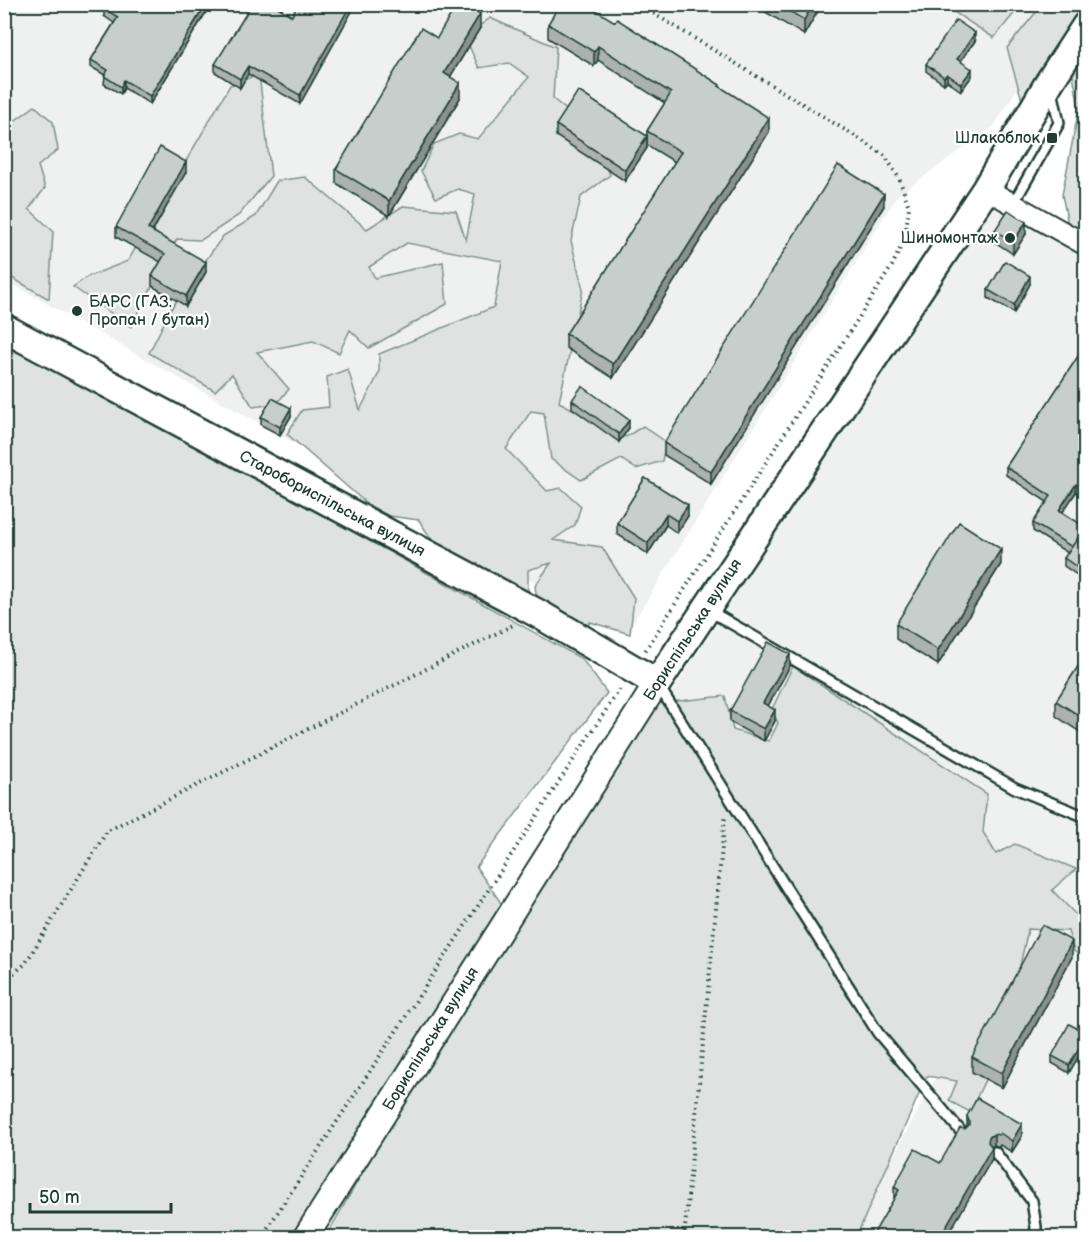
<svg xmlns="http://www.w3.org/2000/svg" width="1090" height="1242" font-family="'Balsamiq Sans',sans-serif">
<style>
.built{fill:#eef1f0}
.green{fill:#dee3e2;stroke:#7e908b;stroke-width:1.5}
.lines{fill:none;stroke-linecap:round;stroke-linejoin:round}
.service-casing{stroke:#1f3d34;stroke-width:14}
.minor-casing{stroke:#1f3d34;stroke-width:24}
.tertiary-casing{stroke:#1f3d34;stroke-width:28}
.secondary-casing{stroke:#1f3d34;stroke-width:32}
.path{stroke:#1f3d34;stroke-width:4;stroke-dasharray:1.5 4.5;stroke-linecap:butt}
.service{stroke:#fff;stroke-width:9}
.minor{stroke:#fff;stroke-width:20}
.tertiary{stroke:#fff;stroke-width:24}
.secondary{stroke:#fff;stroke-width:27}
.wall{fill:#abb2af;stroke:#1f3d34;stroke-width:1.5}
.shaded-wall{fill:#8b918f;stroke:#1f3d34;stroke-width:1.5}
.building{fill:#c7cfcc;stroke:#1f3d34;stroke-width:1.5}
.poi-dot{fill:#1f3d34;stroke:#fff;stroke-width:2}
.labels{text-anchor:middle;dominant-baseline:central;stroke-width:4.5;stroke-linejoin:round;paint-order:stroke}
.poi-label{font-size:16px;fill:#1f3d34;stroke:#fff;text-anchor:end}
.street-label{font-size:16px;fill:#1f3d34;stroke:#fff}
</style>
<rect width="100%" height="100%" fill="#fff"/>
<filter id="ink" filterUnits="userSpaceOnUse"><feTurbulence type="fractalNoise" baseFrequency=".0167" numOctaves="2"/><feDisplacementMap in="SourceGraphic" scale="12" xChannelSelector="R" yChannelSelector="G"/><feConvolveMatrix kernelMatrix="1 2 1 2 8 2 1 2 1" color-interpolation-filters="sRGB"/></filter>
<g filter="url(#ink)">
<g class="built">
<polygon points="5,5 1069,5 994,126 897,196 626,634 280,435 5,280"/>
<polygon points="995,209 1012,212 1085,254 1085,1237 849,1237 934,1081 1014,898 669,697 979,219"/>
</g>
<g class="green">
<polygon points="943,5 1021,4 1021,5 994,38"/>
<polygon points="1042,5 1085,5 1085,238 1069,229 1062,195 1079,108 1070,58 1022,100 1007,48"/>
<polygon points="490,18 556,47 553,99 574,116 602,153 610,175 581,197 571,241 583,289 559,402 626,437 643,426 666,442 662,461 636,469 621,459 581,480 551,459 544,413 531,411 506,449 547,491 561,488 581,506 575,525 553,540 602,547 634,598 630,634 590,622 582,636 538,609 535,586 551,563 528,570 528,592 508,593 440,553 419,520 389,516 367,504 287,434 302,410 329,407 327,377 348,369 360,410 379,373 379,354 494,307 502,261 407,243 369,267 375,278 443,262 447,304 369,348 350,330 339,353 313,341 257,352 289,389 276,404 253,407 232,374 215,391 149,353 171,309 223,236 256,216 277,181 305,177 367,229 403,206 456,211 466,241 475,194 458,189 436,198 421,171 434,144 459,134 478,139 529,77 509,63 479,68 465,37"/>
<polygon points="259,74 271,176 239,215 201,240 177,239 131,327 73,287 87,277 128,261 230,85"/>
<polygon points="35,106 53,122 58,150 38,166 45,188 29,209 53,231 49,299 5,274 6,222 4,221 5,128"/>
<polygon points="4,338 582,659 607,693 476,867 506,910 312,1237 5,1237"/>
<polygon points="793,666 987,794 983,832 996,854 1015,844 1076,869 1052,890 1079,918 1085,917 1085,960 1074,951 1068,931 1028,929 1004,1039 970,1112 949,1101 957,1081 927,1076 856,1237 325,1238 446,1028 652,704 725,696 733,730 769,741 778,723 772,709"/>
</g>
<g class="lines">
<defs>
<g id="service">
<polyline points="1013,204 1059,123 1052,90"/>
<polyline points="708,610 1015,788 1086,817"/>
<polyline points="658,685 878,1033 963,1134"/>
<polyline points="995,1152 1032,1201 1036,1227 1035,1238"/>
</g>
<polyline id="minor" points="986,189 1086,245"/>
<polyline id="tertiary" points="305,1238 657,683"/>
<polyline id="secondary" points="4,328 537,613 657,683 986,189 1050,81 1086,26"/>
</defs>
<use href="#service" class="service-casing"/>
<use href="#minor" class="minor-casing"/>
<use href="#tertiary" class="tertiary-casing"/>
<use href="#secondary" class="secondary-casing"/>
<g class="path">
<polyline points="638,4 860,139 885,156 899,178 909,207 905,238 892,266 645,651"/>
<polyline points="4,981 25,964 107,831 513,625"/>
<polyline points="261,1238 621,687"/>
<polyline points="684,1238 725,816"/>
</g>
<use href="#service" class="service"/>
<use href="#minor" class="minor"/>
<use href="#tertiary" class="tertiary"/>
<use href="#secondary" class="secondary"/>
</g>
<g class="wall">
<polygon points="211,4 150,104 124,88 121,94 104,84 105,75 91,67 91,60 114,23 104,16 104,9"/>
<polygon points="298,4 356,4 300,104 248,74 240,88 215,72 215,64 292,16"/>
<polygon points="752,4 822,4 804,35"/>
<polygon points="548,24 720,87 769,132 613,378 566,348 566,334 675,162 647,145 647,131 665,103 598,60 594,66 548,38"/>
<polygon points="480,28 450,77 460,98 389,216 336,183 336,169 437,38"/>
<polygon points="975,41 961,61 972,76 961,91 947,81 944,84 926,71 926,64"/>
<polygon points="556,125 647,148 625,181 556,136"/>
<polygon points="186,172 153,231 206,272 186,306 152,286 152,276 161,262 116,237 116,227"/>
<polygon points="884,206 711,484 664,455 664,443"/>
<polygon points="995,230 1026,234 1013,254 995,242"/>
<polygon points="1030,284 1014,313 988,298 988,290"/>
<polygon points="1086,344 1086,498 1076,492 1062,513 1085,535 1079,543 1086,548 1086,581 1064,566 1064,558 1068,553 1033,531 1033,523 1047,502 1006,475 1006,467"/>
<polygon points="572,400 629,428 619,442 572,408"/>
<polygon points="291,416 280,435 261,425 261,417"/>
<polygon points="645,478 688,516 677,533 666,525 648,554 617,534 617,523"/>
<polygon points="1001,564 938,665 896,639 896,624"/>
<polygon points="1086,654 1086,736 1056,716 1056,701"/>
<polygon points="790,666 768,706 775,721 764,741 730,722 730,711"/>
<polygon points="1072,957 1002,1088 972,1072 972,1057"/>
<polygon points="1086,1033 1086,1043 1069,1073 1052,1063 1052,1056"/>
<polygon points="967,1116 1022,1136 1012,1152 1000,1145 999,1147 994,1145 992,1147 992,1159 894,1198 894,1187 940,1163 967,1127"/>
</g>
<g class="shaded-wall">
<polygon points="206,4 211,4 150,104 150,96"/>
<polygon points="351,4 356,4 300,104 300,95"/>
<polygon points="813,4 822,4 804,35 804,20"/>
<polygon points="480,14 480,28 444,87 444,73"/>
<polygon points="975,33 975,41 957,66 957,59"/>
<polygon points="598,46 598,60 594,66 594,52"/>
<polygon points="248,66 248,74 240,88 240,79"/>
<polygon points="972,69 972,76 961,91 961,84"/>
<polygon points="947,74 947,81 944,84 944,77"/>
<polygon points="124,80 124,88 121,94 121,87"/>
<polygon points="460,83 460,98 389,216 389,201"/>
<polygon points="769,118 769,132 613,378 613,364"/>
<polygon points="647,136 647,148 625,181 625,170"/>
<polygon points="186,162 186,172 148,239 148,229"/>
<polygon points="884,194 884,206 711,484 711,472"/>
<polygon points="1026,222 1026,234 1013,254 1013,242"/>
<polygon points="206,262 206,272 186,306 186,296"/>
<polygon points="1030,276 1030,284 1014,313 1014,305"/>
<polygon points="291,408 291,416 280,435 280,427"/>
<polygon points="629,420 629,428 619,442 619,434"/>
<polygon points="1076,484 1076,492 1059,518 1059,510"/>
<polygon points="688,505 688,516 677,533 677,521"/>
<polygon points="666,514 666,525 648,554 648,543"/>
<polygon points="1085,527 1085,535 1072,555 1072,547"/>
<polygon points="1001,549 1001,564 938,665 938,650"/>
<polygon points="790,654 790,666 763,715 763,703"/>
<polygon points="775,710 775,721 764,741 764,729"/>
<polygon points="1072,941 1072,957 1002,1088 1002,1073"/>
<polygon points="1086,1036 1086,1043 1069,1073 1069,1065"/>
<polygon points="1022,1124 1022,1136 1012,1152 1012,1141"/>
<polygon points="994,1134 994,1145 989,1149 992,1147 992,1159 946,1238 941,1238 941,1235 989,1137"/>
</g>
<g class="building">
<polygon points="106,4 206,4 150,96 124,80 121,87 104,76 108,70 91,60 118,17 104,9"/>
<polygon points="252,4 273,4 292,16 298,4 351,4 300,95 248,66 240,79 215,64"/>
<polygon points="457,4 465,4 480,14 444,73 460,83 389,201 336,169 421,28 437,38"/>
<polygon points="560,4 586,4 615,22 617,19 720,85 719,86 769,118 613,364 566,334 681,152 647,131 671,93 598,46 594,52 548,24"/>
<polygon points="777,4 813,4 804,20"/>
<polygon points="956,20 975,33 957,59 972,69 961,84 947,74 944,77 926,64"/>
<polygon points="578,91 647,136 625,170 556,125"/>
<polygon points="160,147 186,162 148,229 206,262 186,296 152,276 165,254 116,227"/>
<polygon points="838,165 884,194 711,472 664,443"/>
<polygon points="1008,210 1026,222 1013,242 995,230"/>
<polygon points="1005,261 1030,276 1014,305 988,290"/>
<polygon points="1086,344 1086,490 1076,484 1059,510 1085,527 1072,547 1033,523 1051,496 1006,467"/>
<polygon points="582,386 629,420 619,434 572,400"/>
<polygon points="272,398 291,408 280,427 261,417"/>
<polygon points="645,478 688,505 677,521 666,514 648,543 617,523"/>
<polygon points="959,522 1001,549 938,650 896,624"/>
<polygon points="1076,541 1086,548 1086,573 1064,558"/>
<polygon points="768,642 790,654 763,703 775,710 764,729 730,711"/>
<polygon points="1086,654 1086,720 1056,701"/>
<polygon points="1042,925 1072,941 1002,1073 972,1057"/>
<polygon points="1069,1024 1086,1033 1086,1036 1069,1065 1052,1056"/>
<polygon points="977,1098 1022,1124 1012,1141 1000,1133 999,1135 994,1134 989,1137 988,1142 992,1147 941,1235 943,1238 871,1238 899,1190 894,1187 915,1149 940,1163 960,1128 965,1129 969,1125 969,1121 967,1116"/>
</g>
</g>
<g class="poi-dot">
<rect x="1046" y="132" width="12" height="12" rx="3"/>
<circle cx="1010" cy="238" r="6"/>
<circle cx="77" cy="311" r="6"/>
</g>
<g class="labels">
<g class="poi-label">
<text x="1040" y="138">Шлакоблок</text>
<text x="998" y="238">Шиномонтаж</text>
<text x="89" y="302" text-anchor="start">БАРС (ГАЗ.<tspan x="89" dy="18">Пропан / бутан)</tspan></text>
</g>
<g class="street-label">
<text transform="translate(332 504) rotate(28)">Старобориспільська вулиця</text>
<text transform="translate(693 630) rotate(-57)">Бориспільська вулиця</text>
<text transform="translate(431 1039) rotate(-58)">Бориспільська вулиця</text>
</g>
</g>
<rect width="1090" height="1242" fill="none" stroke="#fff" stroke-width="24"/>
<rect x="12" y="12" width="1066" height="1218" fill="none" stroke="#1f3d34" stroke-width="2" filter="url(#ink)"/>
<path d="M30 1203v9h141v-9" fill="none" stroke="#1f3d34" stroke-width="3"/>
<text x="39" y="1203" font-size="18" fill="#1f3d34" stroke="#ffffff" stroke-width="4.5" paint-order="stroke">50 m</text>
</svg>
